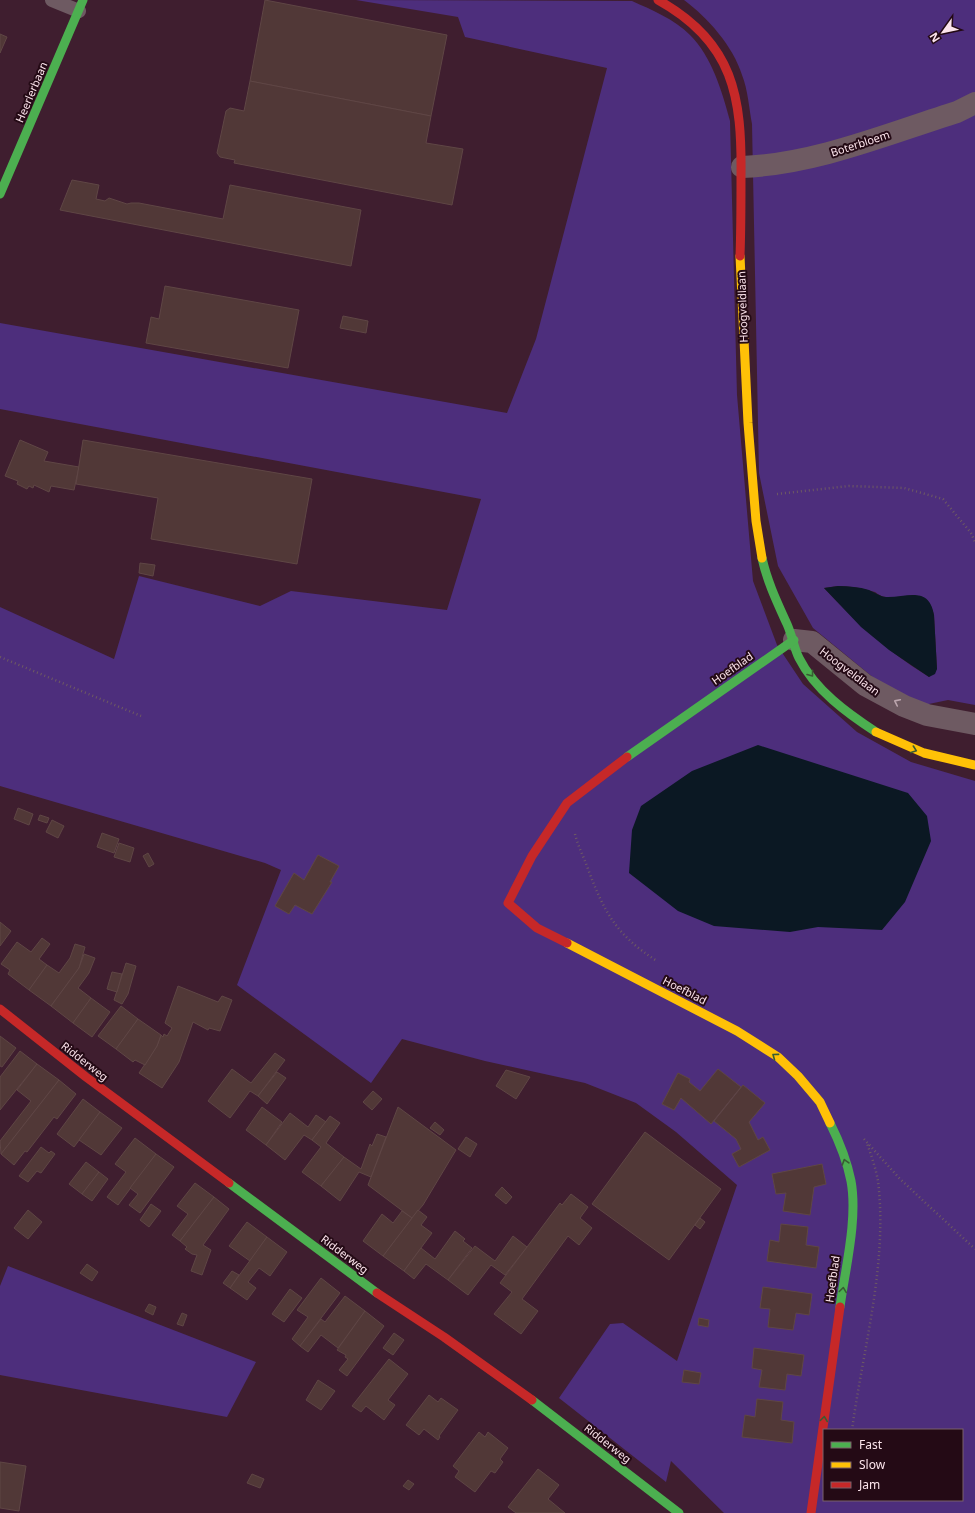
<svg xmlns="http://www.w3.org/2000/svg" width="975" height="1513" font-family="'Noto Sans',sans-serif">
<style>
.green{fill:#4d2e7c;fill-rule:evenodd}
.water{fill:#0b1823}
.building{fill:#513837;stroke:#5f4645}
.lines{fill:none;stroke-linecap:round;stroke-linejoin:round}
.path{stroke:#6e5a63;stroke-width:2.5;stroke-dasharray:1 3;stroke-linecap:butt}
.lane{stroke:#6e5a62;stroke-width:14}
.street{stroke:#6e5a62;stroke-width:22}
.fast{stroke:#4caf50;stroke-width:9}
.slow{stroke:#ffc107;stroke-width:9}
.jam{stroke:#c62828;stroke-width:9}
.oneway{stroke:#385c32}
.oneway2{stroke:#bca6ae}
.labels{text-anchor:middle;dominant-baseline:central;stroke-width:4;stroke-linejoin:round;paint-order:stroke}
.street-label{font-size:11px;fill:#fce4ec;stroke:#240a15}
</style>
<rect width="100%" height="100%" fill="#3f1e2f"/>
<g class="green">
<path d="M356 0 632 1C652 10 674 19 690 35 712 57 722 91 730 121L737 395 753 581 777 645 803 684 857 732 911 762 975 781V1513H724L671 1461 666 1482 559 1398 610 1324 623 1323 677 1361 737 1185 676 1132 636 1103 585 1083 485 1061 402 1039 371 1083 237 985 281 870 265 863 0 786V607L114 659 139 576 260 606 291 591 447 610 481 499 0 409V323L507 413 536 339 607 68 465 37 458 17ZM824 1430H962V1500H824Z"/>
<path d="M684 0H975V705L948 700 924 705 886 688 813 628 778 566 759 473 752 124C749 108 748 90 742 75 733 46 708 18 684 0ZM838 586C851 586 862 588 875 592 878 594 882 597 886 597 907 599 927 585 934 615L937 669 929 677 926 675C887 651 855 621 824 588Z"/>
<polygon points="8,1266 256,1362 227,1417 0,1375 0,1286"/>
</g>
<g class="water">
<path d="M838 586C849 586 859 587 869 590 874 592 881 597 886 597 906 598 929 585 934 615L937 669 935 674 929 677 889 650 861 627 824 588Z"/>
<polygon points="758,745 908,793 927,816 931,841 905,902 882,930 818,927 790,932 714,926 678,911 629,873 632,830 641,806 692,771"/>
</g>
<g class="building">
<polygon points="265,0 447,35 431,116 250,81"/>
<polygon points="0,34 7,37 0,53"/>
<polygon points="250,81 431,116 426,143 463,149 452,205 234,163 235,160 220,157 217,153 226,111 230,108 244,111"/>
<polygon points="72,180 99,185 96,199 105,201 109,198 127,204 131,203 139,203 223,219 230,185 361,210 351,266 60,210"/>
<polygon points="165,286 299,310 288,368 146,343 151,317 159,319"/>
<polygon points="343,316 368,321 366,333 340,328"/>
<polygon points="20,440 48,452 44,461 79,467 74,490 51,486 49,492 34,485 33,488 29,486 27,489 17,484 18,481 5,476"/>
<polygon points="83,440 312,479 297,564 151,539 158,498 76,484"/>
<polygon points="140,563 155,565 153,576 139,573"/>
<polygon points="18,808 33,814 29,825 14,819"/>
<polygon points="40,815 49,818 47,823 38,820"/>
<polygon points="52,820 64,826 58,838 46,832"/>
<polygon points="102,833 119,839 114,853 97,847"/>
<polygon points="119,843 134,848 130,862 114,857"/>
<polygon points="148,853 154,864 149,867 143,856"/>
<polygon points="318,855 339,866 330,882 332,882 312,914 295,905 289,914 275,906 294,873 304,880"/>
<polygon points="0,922 11,931 0,946"/>
<polygon points="42,938 50,944 39,959 47,965 29,990 8,974 10,970 1,964 17,942 31,952"/>
<polygon points="75,944 85,947 79,968 51,1006 29,990 47,965 59,973 70,958"/>
<polygon points="84,954 95,958 89,973 78,988 91,998 73,1023 51,1006 79,968"/>
<polygon points="126,963 136,966 128,994 122,1004 114,1000"/>
<polygon points="112,972 122,974 117,992 107,989"/>
<polygon points="178,986 218,1002 222,996 232,1000 220,1031 209,1028 208,1030 193,1022 179,1062 162,1088 139,1073 157,1046 161,1035 163,1037 164,1034 167,1036 172,1028 165,1023"/>
<polygon points="91,998 110,1012 92,1037 73,1023"/>
<polygon points="121,1006 138,1019 116,1049 98,1036"/>
<polygon points="138,1019 161,1035 157,1046 145,1065 135,1060 133,1062 116,1049"/>
<polygon points="0,1036 16,1048 2,1067 0,1066"/>
<polygon points="20,1051 37,1064 0,1110 0,1077"/>
<polygon points="275,1053 285,1060 258,1096 250,1091 230,1118 208,1101 232,1069 251,1083"/>
<polygon points="37,1064 59,1080 1,1154 0,1141 31,1101 17,1090"/>
<polygon points="718,1069 741,1087 711,1124 681,1098 674,1110 662,1104 678,1073 690,1079 689,1082 700,1091"/>
<polygon points="506,1070 530,1077 516,1099 496,1086"/>
<polygon points="277,1072 286,1078 267,1104 258,1096"/>
<polygon points="59,1080 76,1094 57,1119 54,1117 27,1152 25,1151 14,1165 1,1154"/>
<polygon points="743,1085 765,1103 749,1122 758,1140 763,1137 770,1150 739,1167 732,1154 741,1149 736,1139 714,1121"/>
<polygon points="373,1091 382,1099 372,1110 363,1102"/>
<polygon points="83,1099 100,1112 74,1147 57,1134"/>
<polygon points="262,1107 282,1122 266,1145 246,1130"/>
<polygon points="398,1107 456,1150 423,1205 412,1218 368,1185"/>
<polygon points="100,1112 122,1128 101,1155 79,1140"/>
<polygon points="290,1113 308,1127 316,1115 326,1122 312,1140 304,1135 285,1160 266,1145"/>
<polygon points="330,1116 340,1123 326,1143 344,1157 321,1186 302,1172 321,1147 312,1140"/>
<polygon points="435,1122 444,1130 440,1135 430,1128"/>
<polygon points="645,1132 721,1189 669,1260 592,1204"/>
<polygon points="377,1134 386,1137 371,1177 359,1172 340,1201 321,1186 344,1157 361,1169 370,1144 372,1146"/>
<polygon points="466,1137 477,1144 470,1157 458,1149"/>
<polygon points="135,1138 156,1154 118,1205 107,1197 126,1172 115,1164"/>
<polygon points="41,1147 49,1153 51,1151 55,1154 41,1173 37,1171 28,1182 19,1176"/>
<polygon points="156,1154 174,1167 140,1213 129,1205 138,1194 130,1188"/>
<polygon points="86,1162 99,1172 82,1194 69,1184"/>
<polygon points="822,1164 826,1184 814,1187 810,1215 783,1211 786,1193 776,1194 772,1174"/>
<polygon points="99,1172 108,1179 92,1201 82,1194"/>
<polygon points="195,1183 214,1197 180,1241 172,1235 188,1214 177,1206"/>
<polygon points="502,1187 512,1197 506,1204 495,1195"/>
<polygon points="571,1194 588,1207 580,1218 592,1228 579,1245 568,1236 522,1299 538,1311 521,1334 494,1314 512,1292 500,1283 560,1203 562,1205"/>
<polygon points="214,1197 229,1209 203,1245 211,1250 202,1275 191,1271 197,1255 192,1254 185,1249 187,1247 180,1241"/>
<polygon points="151,1204 161,1211 149,1227 140,1220"/>
<polygon points="28,1210 42,1222 28,1239 14,1228"/>
<polygon points="418,1210 427,1217 421,1225 432,1233 404,1271 383,1256"/>
<polygon points="402,1211 412,1218 383,1256 363,1241 382,1214 393,1223"/>
<polygon points="700,1218 705,1222 700,1229 695,1225"/>
<polygon points="247,1222 267,1237 250,1261 229,1246"/>
<polygon points="781,1224 808,1227 806,1245 819,1247 816,1268 767,1261 770,1240 779,1242"/>
<polygon points="455,1231 465,1239 463,1241 472,1248 448,1280 426,1264 414,1279 404,1271 421,1248 435,1259"/>
<polygon points="513,1236 527,1247 505,1275 491,1265 468,1295 448,1280 475,1246 495,1261"/>
<polygon points="267,1237 287,1252 270,1276 259,1268 248,1282 256,1288 247,1300 230,1288"/>
<polygon points="87,1264 98,1272 92,1281 80,1273"/>
<polygon points="232,1271 239,1275 230,1288 223,1283"/>
<polygon points="321,1278 340,1293 300,1346 292,1339 308,1317 297,1310"/>
<polygon points="763,1287 812,1294 809,1315 796,1313 793,1330 768,1327 770,1309 760,1308"/>
<polygon points="290,1289 302,1298 284,1322 272,1314"/>
<polygon points="345,1296 365,1311 338,1348 321,1335 308,1352 300,1346 321,1319 325,1322"/>
<polygon points="149,1304 156,1307 153,1315 145,1311"/>
<polygon points="365,1311 384,1326 347,1376 339,1370 348,1359 345,1357 346,1355 337,1350"/>
<polygon points="182,1313 187,1315 183,1326 177,1324"/>
<polygon points="699,1318 709,1320 708,1327 698,1325"/>
<polygon points="394,1333 404,1340 393,1355 383,1348"/>
<polygon points="754,1348 804,1355 801,1376 787,1374 785,1390 759,1387 762,1370 752,1368"/>
<polygon points="389,1359 408,1374 388,1400 395,1405 384,1420 366,1406 361,1412 352,1406"/>
<polygon points="684,1370 701,1373 699,1384 682,1382"/>
<polygon points="318,1380 335,1391 321,1410 306,1400"/>
<polygon points="429,1395 438,1402 441,1398 458,1410 439,1436 440,1437 438,1440 424,1429 419,1435 406,1425"/>
<polygon points="757,1399 783,1402 781,1420 794,1422 792,1443 742,1437 745,1415 755,1417"/>
<polygon points="479,1432 485,1437 488,1432 508,1448 500,1459 503,1462 495,1473 491,1471 475,1492 455,1477 459,1471 453,1466"/>
<polygon points="0,1462 26,1466 19,1511 0,1508"/>
<polygon points="538,1469 559,1485 548,1499 565,1513 516,1513 508,1507"/>
<polygon points="252,1474 264,1479 260,1488 247,1483"/>
<polygon points="408,1480 414,1484 409,1490 403,1486"/>
</g>
<g class="lines">
<g class="path">
<polyline points="777,494 849,486 904,488 943,499 971,533 975,542"/>
<polyline points="0,657 141,716"/>
<path d="M575 834C578 847 584 857 588 869 604 912 617 936 657 961"/>
<polyline points="864,1139 900,1179 975,1249"/>
<path d="M852 1430C863 1348 888 1264 878 1181 876 1169 871 1155 867 1143"/>
</g>
<polyline class="lane" points="52,0 79,11"/>
<g class="street">
<path d="M742 167C816 164 887 134 957 112L975 103"/>
<polyline points="794,640 812,642 865,685 904,706 927,715 975,724"/>
</g>
<g class="fast">
<polyline points="0,194 83,0"/>
<path d="M762 558C767 581 777 602 787 624 792 635 794 648 799 658 815 690 847 713 876 732"/>
<polyline points="627,757 794,640"/>
<path d="M830 1123C839 1141 847 1161 851 1181 858 1219 845 1270 840 1307"/>
<polyline points="229,1183 377,1293"/>
<polyline points="532,1400 679,1513"/>
</g>
<g class="slow">
<polyline points="740,256 748,423 756,521 762,558"/>
<polyline points="876,732 924,753 975,765"/>
<polyline points="567,943 737,1031 778,1057 798,1076 820,1102 830,1123"/>
</g>
<g class="jam">
<path d="M658 0C734 42 742 97 741 177 741 204 741 230 740 256"/>
<polyline points="567,943 537,928 508,903 532,856 567,803 627,757"/>
<polyline points="0,1009 86,1077 229,1183"/>
<polyline points="377,1293 444,1337 532,1400"/>
<polyline points="811,1513 840,1307"/>
</g>
</g>
<defs><path id="oneway-chevron" d="M-2-3.5L2.5 0L-2 3.5" fill="none" stroke-width="1.6" stroke-linecap="round" stroke-linejoin="round"/></defs>
<g class="oneway">
<use href="#oneway-chevron" transform="translate(811 674) rotate(53)"/>
<use href="#oneway-chevron" transform="translate(914 750) rotate(20)"/>
<use href="#oneway-chevron" transform="translate(775 1056) rotate(-144)"/>
<use href="#oneway-chevron" transform="translate(845 1162) rotate(-107)"/>
<use href="#oneway-chevron" transform="translate(843 1290) rotate(-82)"/>
<use href="#oneway-chevron" transform="translate(824 1419) rotate(-82)"/>
</g>
<use class="oneway2" href="#oneway-chevron" transform="translate(897 702) rotate(-154)"/>
<g class="labels">
<g class="street-label">
<text transform="translate(31 92) rotate(-67)">Heerlerbaan</text>
<text transform="translate(860 143) rotate(-18)">Boterbloem</text>
<text transform="translate(742 307) rotate(-92)">Hoogveldlaan</text>
<text transform="translate(732 668) rotate(-35)">Hoefblad</text>
<text transform="translate(850 671) rotate(37)">Hoogveldlaan</text>
<text transform="translate(685 990) rotate(27)">Hoefblad</text>
<text transform="translate(85 1061) rotate(38)">Ridderweg</text>
<text transform="translate(345 1254) rotate(37)">Ridderweg</text>
<text transform="translate(832 1279) rotate(-82)">Hoefblad</text>
<text transform="translate(608 1443) rotate(38)">Ridderweg</text>
</g>
</g>
<rect x="823" y="1429" width="140" height="72" fill="#240a15" stroke="#7a616b"/>
<rect x="831" y="1442" width="20" height="6" fill="#4caf50" stroke="#7a616b"/>
<text x="859" y="1449" font-size="12" fill="#fce4ec">Fast</text>
<rect x="831" y="1462" width="20" height="6" fill="#ffc107" stroke="#7a616b"/>
<text x="859" y="1469" font-size="12" fill="#fce4ec">Slow</text>
<rect x="831" y="1482" width="20" height="6" fill="#c62828" stroke="#7a616b"/>
<text x="859" y="1489" font-size="12" fill="#fce4ec">Jam</text>
<g transform="translate(943 32) rotate(237)" stroke="#240a15" stroke-width="3" paint-order="stroke">
<path d="M0-3L7 15L0 10L-7 15Z" fill="#fce4ec"/>
<text y="-6" font-size="11" font-weight="bold" text-anchor="middle" fill="#fce4ec">N</text>
</g>
</svg>
